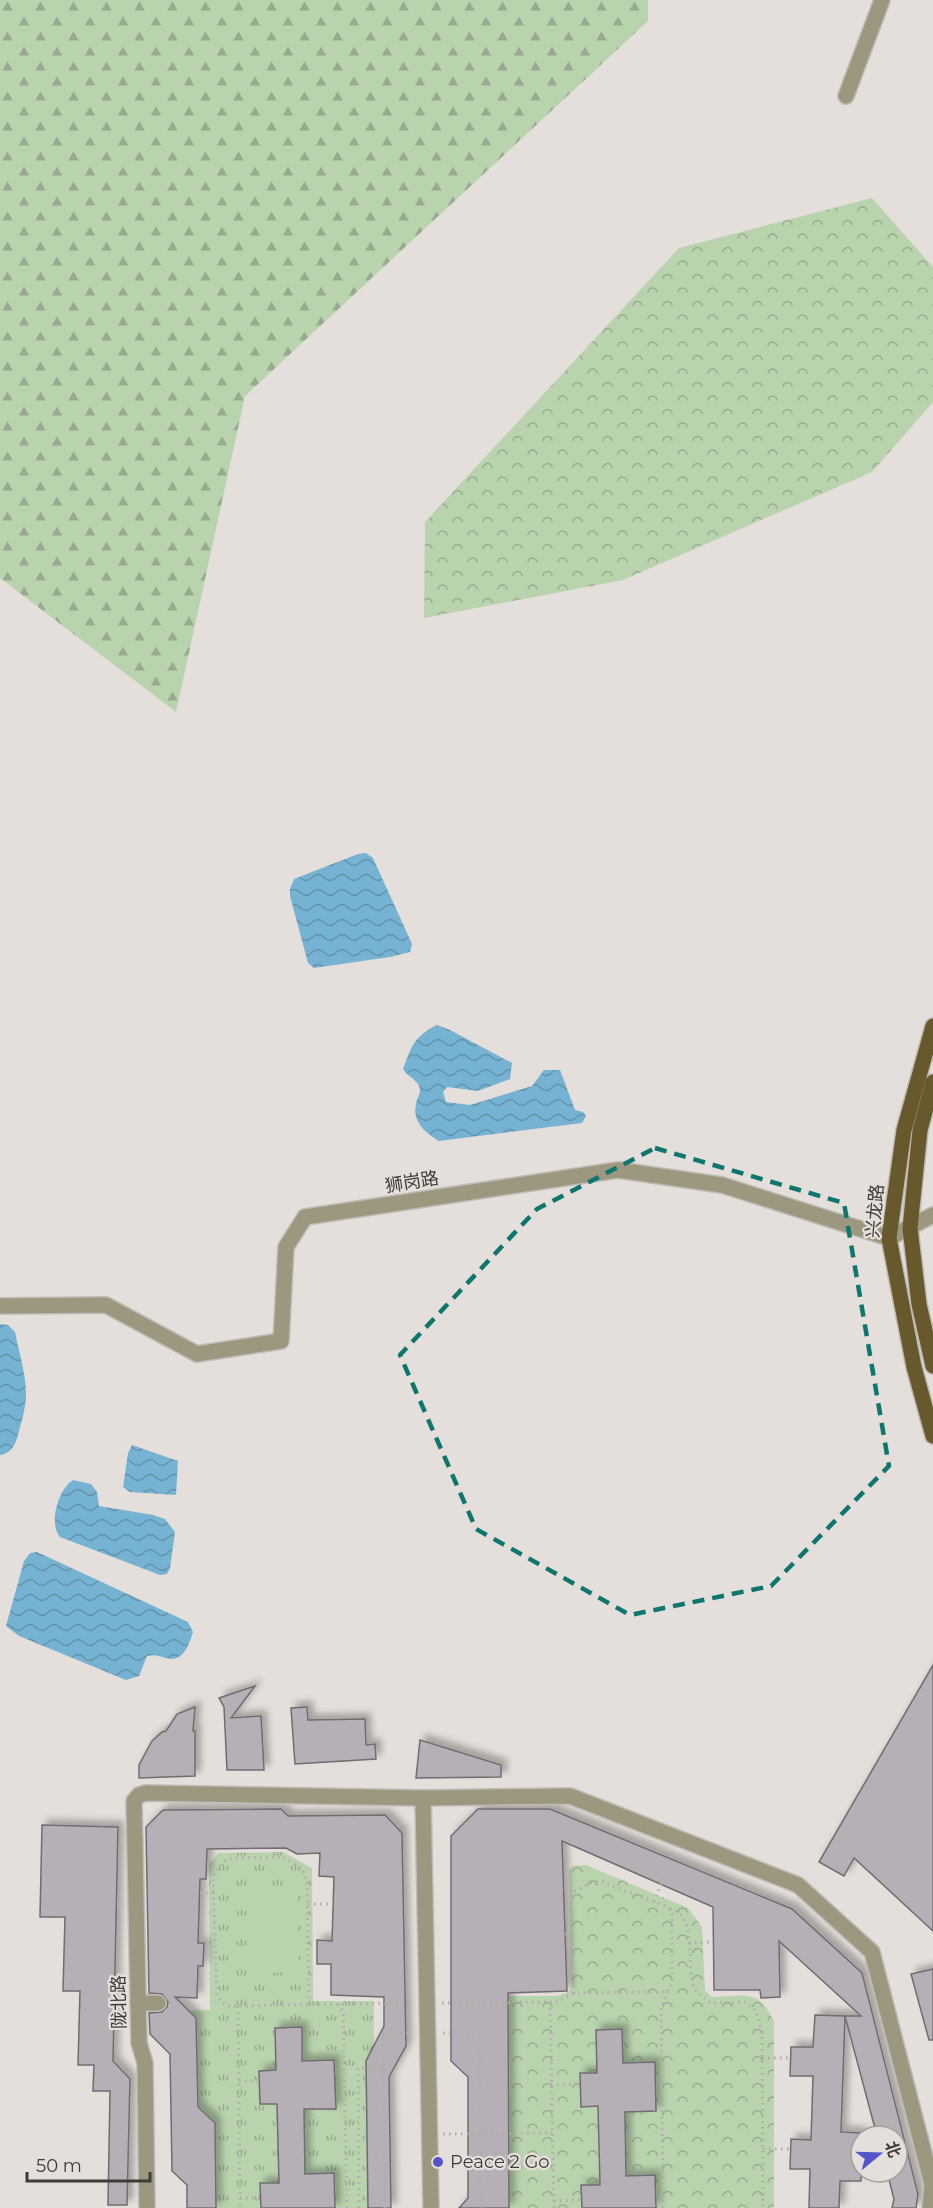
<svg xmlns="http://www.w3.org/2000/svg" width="933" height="2208" font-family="Montserrat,'Noto Sans SC',sans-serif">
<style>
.grass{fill:url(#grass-tufts)}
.forest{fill:url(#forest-firs)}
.park{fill:url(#park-crowns)}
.pitch{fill:#b8d3ae}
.water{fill:url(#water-waves)}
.building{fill:#b5b0b5;stroke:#716c71;stroke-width:1.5;filter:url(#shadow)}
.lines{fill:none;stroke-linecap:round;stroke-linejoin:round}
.minor-casing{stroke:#bfbbb7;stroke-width:18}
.major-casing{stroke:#bfbbb7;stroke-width:18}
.path{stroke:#b0aca7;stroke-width:3;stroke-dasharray:1.5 4.5;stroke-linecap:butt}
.minor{stroke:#9e977f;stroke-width:15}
.major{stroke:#67592c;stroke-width:15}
.marked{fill:none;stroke:#0f766e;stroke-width:4.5;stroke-dasharray:12 8;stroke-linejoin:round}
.poi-dot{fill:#5355cc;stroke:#e4dfda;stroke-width:2}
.labels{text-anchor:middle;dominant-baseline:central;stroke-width:4.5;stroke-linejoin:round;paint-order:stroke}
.street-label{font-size:18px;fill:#3e3c3a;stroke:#e4dfda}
.poi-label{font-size:18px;fill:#3e3c3a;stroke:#e4dfda;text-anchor:start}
</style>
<defs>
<pattern id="grass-tufts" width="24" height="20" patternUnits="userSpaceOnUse" patternTransform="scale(1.5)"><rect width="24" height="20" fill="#b8d3ae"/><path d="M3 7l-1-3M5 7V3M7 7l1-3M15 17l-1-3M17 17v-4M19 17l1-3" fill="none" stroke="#97ac8f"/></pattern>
<pattern id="forest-firs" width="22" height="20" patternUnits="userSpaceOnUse" patternTransform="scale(1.5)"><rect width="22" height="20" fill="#b8d3ae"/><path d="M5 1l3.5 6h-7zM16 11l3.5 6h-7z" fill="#97ac8f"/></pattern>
<pattern id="park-crowns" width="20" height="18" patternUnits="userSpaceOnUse" patternTransform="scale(1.5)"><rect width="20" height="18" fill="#b8d3ae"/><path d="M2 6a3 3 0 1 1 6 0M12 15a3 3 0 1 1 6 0" fill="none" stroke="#97ac8f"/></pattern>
<pattern id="water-waves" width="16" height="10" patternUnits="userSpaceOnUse" patternTransform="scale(1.5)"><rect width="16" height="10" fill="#76b3d2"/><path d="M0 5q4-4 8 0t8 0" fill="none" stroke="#6293ab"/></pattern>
<filter id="shadow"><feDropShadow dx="5.5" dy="-5.5" stdDeviation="3" flood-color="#0004"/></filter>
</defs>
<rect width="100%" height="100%" fill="#e4dfda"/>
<polygon class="grass" points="283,1852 312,1868 313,2001 374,2001 374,2208 197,2208 179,2011 210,2010 209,1864 219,1853"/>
<polygon class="forest" points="0,0 648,0 648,21 245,396 176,712 0,578"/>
<g class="park">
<polygon points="872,198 933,267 933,402 872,472 623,580 424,618 425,522 679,248"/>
<path d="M586 1865 688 1908 702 1927 705 1991 712 1997C743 1996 760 1988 774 2022V2208H494L493 1996H557L567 1993 571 1988 569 1870 572 1866Z"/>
</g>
<polygon class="pitch" points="297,1887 299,1972 252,1973 249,1888"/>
<g class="water">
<polygon points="366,853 373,858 412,944 410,952 390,957 314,968 308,963 290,896 290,889 294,879 358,854"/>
<path d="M437 1025 450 1030 512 1063 510 1079 478 1091 447 1087 443 1092 446 1102 470 1105 532 1086 544 1070H560L575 1110 583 1112 586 1116 582 1123 439 1141C425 1132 412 1122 416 1104 417 1097 422 1094 419 1086 416 1079 407 1076 403 1069 412 1046 413 1037 437 1025Z"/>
<path d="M0 1324 8 1325 15 1332C19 1353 27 1377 26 1398 25 1410 22 1420 19 1431 16 1443 13 1453 0 1455Z"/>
<polygon points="132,1445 178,1461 176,1495 130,1492 123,1487 128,1453"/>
<path d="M73 1480 91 1484 97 1492 99 1506 153 1515 165 1519 175 1532 170 1568 167 1574 160 1575 60 1537C48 1523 59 1488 73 1480Z"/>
<path d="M37 1552 188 1622 193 1632C189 1645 183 1663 166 1658 158 1656 156 1654 147 1656L139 1676 126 1680 19 1636 6 1626 24 1561 30 1553Z"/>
</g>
<g class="building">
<polygon points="933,1665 933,1931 854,1858 844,1876 819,1862"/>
<polygon points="255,1686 231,1718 261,1716 264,1770 227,1770 224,1707 219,1698"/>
<polygon points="195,1707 193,1731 195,1731 195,1776 139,1778 139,1765 152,1741 162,1732 166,1731 177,1714"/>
<polygon points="307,1707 308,1720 365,1719 366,1745 375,1744 376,1759 295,1764 291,1708"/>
<polygon points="420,1740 501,1765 501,1777 416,1778"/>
<polygon points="281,1809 288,1816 385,1815 402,1833 406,2046 389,2077 391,2208 368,2208 366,2061 384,2026 384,1997 331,1995 331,1964 317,1964 317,1940 332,1941 334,1877 319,1876 320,1853 297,1854 286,1848 207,1849 206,1879 200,1879 198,1943 204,1943 203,1966 198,1966 197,1998 175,1997 196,2018 198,2107 215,2123 216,2208 187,2208 187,2185 172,2171 170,2054 150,2034 149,2013 162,2012 167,2007 168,2002 162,1994 149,1993 146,1827 163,1810"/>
<polygon points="478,1809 550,1809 792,1909 862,1973 918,2194 916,2208 892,2208 894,2199 887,2172 897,2172 897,2136 877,2136 845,2016 861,2016 779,1941 780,1997 761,1998 760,1990 714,1990 713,1907 562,1841 567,1991 508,1993 509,2208 459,2208 468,2198 468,2077 451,2061 451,1836"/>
<polygon points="42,1825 118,1827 113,2061 130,2079 127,2205 108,2205 110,2091 93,2091 94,2065 78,2065 80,1991 63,1991 65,1917 40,1917"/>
<polygon points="933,1969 933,2040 929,2040 911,1974"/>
<polygon points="815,2015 845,2016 841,2132 861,2133 861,2181 840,2181 839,2208 809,2208 810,2169 790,2169 791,2139 811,2140 813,2076 790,2076 791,2047 813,2047"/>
<polygon points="302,2027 302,2061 334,2060 336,2109 304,2109 305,2174 334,2173 335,2208 261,2208 260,2183 279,2183 277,2104 260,2104 259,2071 276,2070 275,2028"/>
<polygon points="622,2029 623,2063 655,2062 656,2111 625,2112 626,2176 655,2175 656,2208 582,2208 581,2185 600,2185 598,2106 581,2107 580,2073 597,2073 596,2030"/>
</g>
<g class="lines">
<defs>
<g id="minor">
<polyline points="846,96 882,0"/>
<polyline points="0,1306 106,1305 197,1354 281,1341 286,1247 305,1217 618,1170 722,1185 889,1238 933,1215"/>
<polyline points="423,1798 431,2208"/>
<polyline points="138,2003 158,2003"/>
<polyline points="147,2208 145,2063 139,2043 134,1801 139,1795 146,1793 423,1798 570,1796 798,1885 872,1952 932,2184 930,2208"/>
</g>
<g id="major">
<polyline points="933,1026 904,1130 889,1238 914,1367 933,1436"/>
<polyline points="933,1082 920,1130 910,1228 919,1304 933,1366"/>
</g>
</defs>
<use href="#minor" class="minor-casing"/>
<use href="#major" class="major-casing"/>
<g class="path">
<polyline points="564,1888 576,1890"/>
<polyline points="200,1893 214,1893"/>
<polyline points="654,1902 673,1853"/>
<polyline points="308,1904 333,1904"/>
<path d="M670 1909C697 1913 687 1961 692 1981 694 1991 702 1996 710 2003L746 2002 756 2011 762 2032 763 2208"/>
<polyline points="565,1934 573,1933"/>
<polyline points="689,1943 713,1942"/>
<polyline points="550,2002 554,2208"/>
<polyline points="442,2003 557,2002 574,1993 667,1992 672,1984 672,1914 668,1907 600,1881 590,1883 575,1891 572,1900 574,1993"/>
<polyline points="309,2004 307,1882 302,1869 283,1857 232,1858 224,1861 213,1876 217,1995 222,2003 229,2006 412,2003"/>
<polyline points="338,2004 343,2011 347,2208"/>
<polyline points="238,2006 240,2208"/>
<polyline points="443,2033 479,2032 481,2208"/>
<polyline points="762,2058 791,2058"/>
<polyline points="239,2081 260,2081"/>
<polyline points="551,2085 580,2084"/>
<polyline points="345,2121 358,2121"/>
<polyline points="443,2134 552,2133"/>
<polyline points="763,2149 790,2149"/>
<polyline points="240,2198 261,2198"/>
<polyline points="554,2201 581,2200"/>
<polyline points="359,2208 358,2068 383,2068"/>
<polyline points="385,2208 383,2033 412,2033"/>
<polyline points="663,2208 661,2010 667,1992"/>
</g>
<use href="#minor" class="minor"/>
<use href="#major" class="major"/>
</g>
<path class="marked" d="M655 1148 844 1203 889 1466 771 1586 630 1615 476 1529 400 1355 537 1209Z"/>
<circle class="poi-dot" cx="438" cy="2162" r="6"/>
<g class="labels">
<g class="street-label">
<text transform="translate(412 1182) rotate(-9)">狮岗路</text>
<text transform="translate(875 1211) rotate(-85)">兴龙路</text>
<text transform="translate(119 2002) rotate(-91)">陇北路</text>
</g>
<g class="poi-label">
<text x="450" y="2162">Peace 2 Go</text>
</g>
</g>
<g transform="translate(879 2154) rotate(71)"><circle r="28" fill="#e4dfda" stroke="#a29e9a" stroke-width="1.5"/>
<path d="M0-4.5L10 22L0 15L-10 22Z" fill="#5355cc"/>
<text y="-9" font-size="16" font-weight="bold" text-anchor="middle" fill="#3e3c3a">北</text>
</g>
<path d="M27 2172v9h123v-9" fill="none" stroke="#3e3c3a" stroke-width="3"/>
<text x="36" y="2172" font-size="18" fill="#3e3c3a" stroke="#e4dfda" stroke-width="4.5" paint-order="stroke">50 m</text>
</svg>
